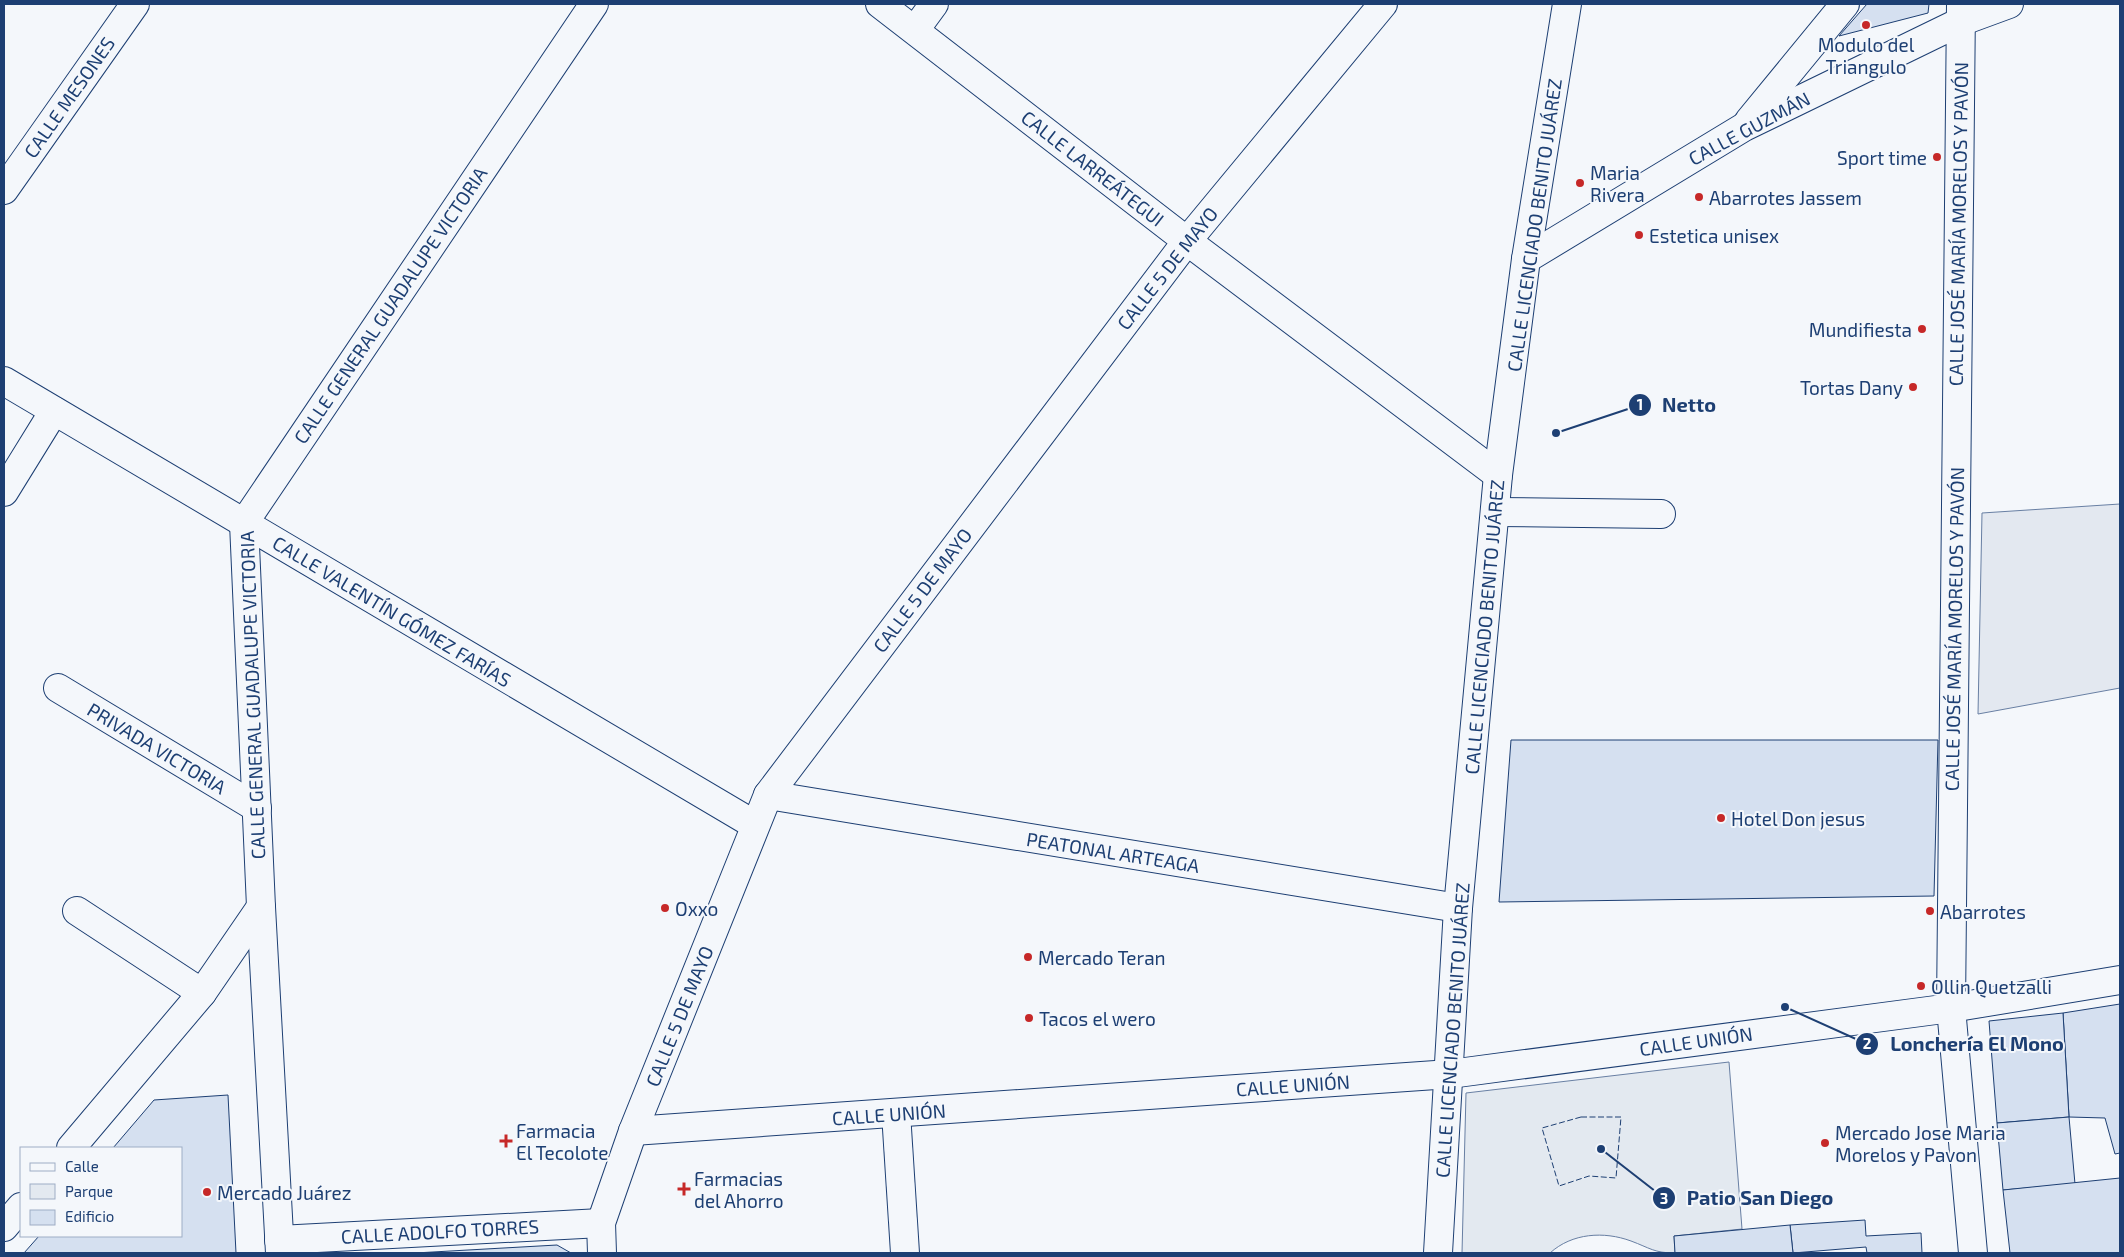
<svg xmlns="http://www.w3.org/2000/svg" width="2124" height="1257" font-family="'Exo 2',sans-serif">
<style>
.green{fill:#e3e9f0;stroke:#687fa3}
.parking{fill:#e3e8f0;stroke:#687fa3}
.building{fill:#d5e0f0;stroke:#1d3f73}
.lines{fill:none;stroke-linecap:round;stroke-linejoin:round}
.minor-casing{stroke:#1d3f73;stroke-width:30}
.major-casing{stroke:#1d3f73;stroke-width:30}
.minor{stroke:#f4f7fb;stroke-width:28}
.major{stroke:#f4f7fb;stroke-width:28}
.fence{stroke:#1d3f73;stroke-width:1;stroke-dasharray:6 2.5;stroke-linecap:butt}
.poi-dot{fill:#c62828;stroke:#f4f7fb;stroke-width:2}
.labels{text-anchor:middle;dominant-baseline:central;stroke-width:4;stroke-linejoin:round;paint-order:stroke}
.poi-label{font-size:19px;fill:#1d3f73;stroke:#f4f7fb;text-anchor:start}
.street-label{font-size:19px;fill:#1d3f73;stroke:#f4f7fb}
.leader{fill:none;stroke:#1d3f73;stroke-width:2}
.callout-dot{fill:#1d3f73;stroke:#f4f7fb;stroke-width:2}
.mark-label{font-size:15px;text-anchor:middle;font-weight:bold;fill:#fff}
.callout-label{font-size:20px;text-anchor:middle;font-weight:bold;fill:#1d3f73;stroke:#f4f7fb;stroke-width:4;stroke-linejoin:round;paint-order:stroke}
</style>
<rect width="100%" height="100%" fill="#f4f7fb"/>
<path class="green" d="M1729 1062 1742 1229 1674 1236 1675 1253C1654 1253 1650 1248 1631 1241 1604 1231 1572 1233 1550 1253H1462L1466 1093Z"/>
<polygon class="parking" points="2120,504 2120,688 1978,714 1982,513"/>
<g class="building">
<polygon points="1867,4 1929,4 1928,13 1839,36"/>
<polygon points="1511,740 1938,740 1934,896 1499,902"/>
<polygon points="2120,1004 2120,1153 2115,1154 2105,1118 2069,1117 2063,1013"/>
<polygon points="2063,1013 2069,1117 1997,1123 1989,1021"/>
<polygon points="228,1095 236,1253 24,1253 39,1236 181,1236 181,1148 113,1148 154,1100"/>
<polygon points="2069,1117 2075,1184 2003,1190 1997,1123"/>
<polygon points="2120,1178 2120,1253 2010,1253 2003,1190"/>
<polygon points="1865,1220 1866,1236 1921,1233 1922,1253 1867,1253 1866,1247 1793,1253 1790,1225"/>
<polygon points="1790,1225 1793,1253 1675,1253 1674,1236"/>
<polygon points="557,1245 571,1253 415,1253"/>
</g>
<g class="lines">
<defs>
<g id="minor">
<polyline points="880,4 1187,241 1498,475"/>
<polyline points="915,30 934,4"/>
<polyline points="1749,121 1845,4"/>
<polyline points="4,190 135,4"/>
<polyline points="1526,259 1744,127 1960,22 2009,4"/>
<polyline points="4,381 755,825"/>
<polyline points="4,492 54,411"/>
<polyline points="1495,512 1661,514"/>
<polyline points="58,688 257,808"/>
<polyline points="768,795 1458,908"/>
<polyline points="77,911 202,993"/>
<polyline points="896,1113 905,1253"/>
<polyline points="633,1131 1450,1074 1951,1008 2120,980"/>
<polyline points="71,1148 202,993 261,907"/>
<polyline points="4,1227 21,1207"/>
<polyline points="279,1240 601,1223"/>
<polyline points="280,1253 261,907 244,523 594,4"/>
<polyline points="1438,1253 1458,908 1498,475 1526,259 1567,4"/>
</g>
<g id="major">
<polyline points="1961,4 1951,1008 1973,1253"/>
<polyline points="602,1253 601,1223 633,1131 768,795 1187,241 1383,4"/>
</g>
</defs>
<use href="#minor" class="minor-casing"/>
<use href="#major" class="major-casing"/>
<use href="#minor" class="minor"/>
<use href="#major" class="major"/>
<polygon class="fence" points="1581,1117 1621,1117 1616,1178 1589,1176 1559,1186 1542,1128"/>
</g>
<g class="poi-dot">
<circle cx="1866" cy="25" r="5"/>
<circle cx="1937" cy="157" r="5"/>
<circle cx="1580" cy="183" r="5"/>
<circle cx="1699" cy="197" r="5"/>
<circle cx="1639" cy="235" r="5"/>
<circle cx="1922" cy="329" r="5"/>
<circle cx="1913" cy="387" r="5"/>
<circle cx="1721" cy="818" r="5"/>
<circle cx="665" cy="908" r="5"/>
<circle cx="1930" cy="911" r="5"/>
<circle cx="1028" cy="957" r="5"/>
<circle cx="1921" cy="986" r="5"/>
<circle cx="1029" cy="1018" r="5"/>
<path d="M503.5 1133.5h5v5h5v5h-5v5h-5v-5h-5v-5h5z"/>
<circle cx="1825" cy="1143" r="5"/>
<path d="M681.5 1181.5h5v5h5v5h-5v5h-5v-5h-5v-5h5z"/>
<circle cx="207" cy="1192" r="5"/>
</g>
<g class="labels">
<g class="poi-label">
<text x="1866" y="44" text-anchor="middle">Modulo del<tspan x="1866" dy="22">Triangulo</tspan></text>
<text x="1927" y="157" text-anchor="end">Sport time</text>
<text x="1590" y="172">Maria<tspan x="1590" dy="22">Rivera</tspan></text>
<text x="1709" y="197">Abarrotes Jassem</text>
<text x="1649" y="235">Estetica unisex</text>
<text x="1912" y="329" text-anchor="end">Mundifiesta</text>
<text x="1903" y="387" text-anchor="end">Tortas Dany</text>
<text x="1731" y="818">Hotel Don jesus</text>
<text x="675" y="908">Oxxo</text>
<text x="1940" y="911">Abarrotes</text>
<text x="1038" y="957">Mercado Teran</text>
<text x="1931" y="986">Ollin Quetzalli</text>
<text x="1039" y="1018">Tacos el wero</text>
<text x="516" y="1130">Farmacia<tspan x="516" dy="22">El Tecolote</tspan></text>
<text x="1835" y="1132">Mercado Jose Maria<tspan x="1835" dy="22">Morelos y Pavon</tspan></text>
<text x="694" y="1178">Farmacias<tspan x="694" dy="22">del Ahorro</tspan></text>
<text x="217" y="1192">Mercado Juárez</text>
</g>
<g class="street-label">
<text transform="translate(69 97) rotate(-55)">CALLE MESONES</text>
<text transform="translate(1749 128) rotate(-28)">CALLE GUZMÁN</text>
<text transform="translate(1093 168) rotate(38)">CALLE LARREÁTEGUI</text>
<text transform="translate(1958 224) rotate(-89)">CALLE JOSÉ MARÍA MORELOS Y PAVÓN</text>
<text transform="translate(1534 225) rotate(-82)">CALLE LICENCIADO BENITO JUÁREZ</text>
<text transform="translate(1167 268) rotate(-52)">CALLE 5 DE MAYO</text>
<text transform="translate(390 305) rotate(-56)">CALLE GENERAL GUADALUPE VICTORIA</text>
<text transform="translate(922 590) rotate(-53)">CALLE 5 DE MAYO</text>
<text transform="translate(392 611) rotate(31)">CALLE VALENTÍN GÓMEZ FARÍAS</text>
<text transform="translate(1484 627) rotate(-85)">CALLE LICENCIADO BENITO JUÁREZ</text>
<text transform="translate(1954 629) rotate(-89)">CALLE JOSÉ MARÍA MORELOS Y PAVÓN</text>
<text transform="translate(252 695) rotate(-92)">CALLE GENERAL GUADALUPE VICTORIA</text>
<text transform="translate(157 748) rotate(31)">PRIVADA VICTORIA</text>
<text transform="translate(1113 852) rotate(9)">PEATONAL ARTEAGA</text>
<text transform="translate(679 1016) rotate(-68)">CALLE 5 DE MAYO</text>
<text transform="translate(1452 1030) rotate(-86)">CALLE LICENCIADO BENITO JUÁREZ</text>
<text transform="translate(1696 1041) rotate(-8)">CALLE UNIÓN</text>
<text transform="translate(1293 1085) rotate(-4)">CALLE UNIÓN</text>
<text transform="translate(889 1114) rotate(-4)">CALLE UNIÓN</text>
<text transform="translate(440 1231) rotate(-3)">CALLE ADOLFO TORRES</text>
</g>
</g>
<path class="leader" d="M1556 433L1640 405M1785 1007L1867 1044M1601 1149L1664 1198"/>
<g class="callout-dot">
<circle cx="1556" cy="433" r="5"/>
<circle cx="1785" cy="1007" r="5"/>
<circle cx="1601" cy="1149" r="5"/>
<circle cx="1640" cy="405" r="12"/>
<circle cx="1867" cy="1044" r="12"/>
<circle cx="1664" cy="1198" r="12"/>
</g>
<g class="mark-label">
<text x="1640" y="410">1</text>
<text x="1867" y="1049">2</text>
<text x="1664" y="1204">3</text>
</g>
<g class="callout-label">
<text x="1689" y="412">Netto</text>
<text x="1977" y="1051">Lonchería El Mono</text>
<text x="1760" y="1205">Patio San Diego</text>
</g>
<rect width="2124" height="1257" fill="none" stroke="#1d3f73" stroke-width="10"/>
<rect x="20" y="1147" width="162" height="90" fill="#f4f7fb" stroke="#9eadc5"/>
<rect x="30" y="1163" width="25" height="8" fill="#f4f7fb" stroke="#9eadc5"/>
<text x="65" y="1172" font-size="15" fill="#1d3f73">Calle</text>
<rect x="30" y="1184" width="25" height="15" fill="#e3e9f0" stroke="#9eadc5"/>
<text x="65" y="1197" font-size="15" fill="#1d3f73">Parque</text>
<rect x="30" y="1210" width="25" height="15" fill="#d5e0f0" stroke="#9eadc5"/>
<text x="65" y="1222" font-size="15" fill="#1d3f73">Edificio</text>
</svg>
